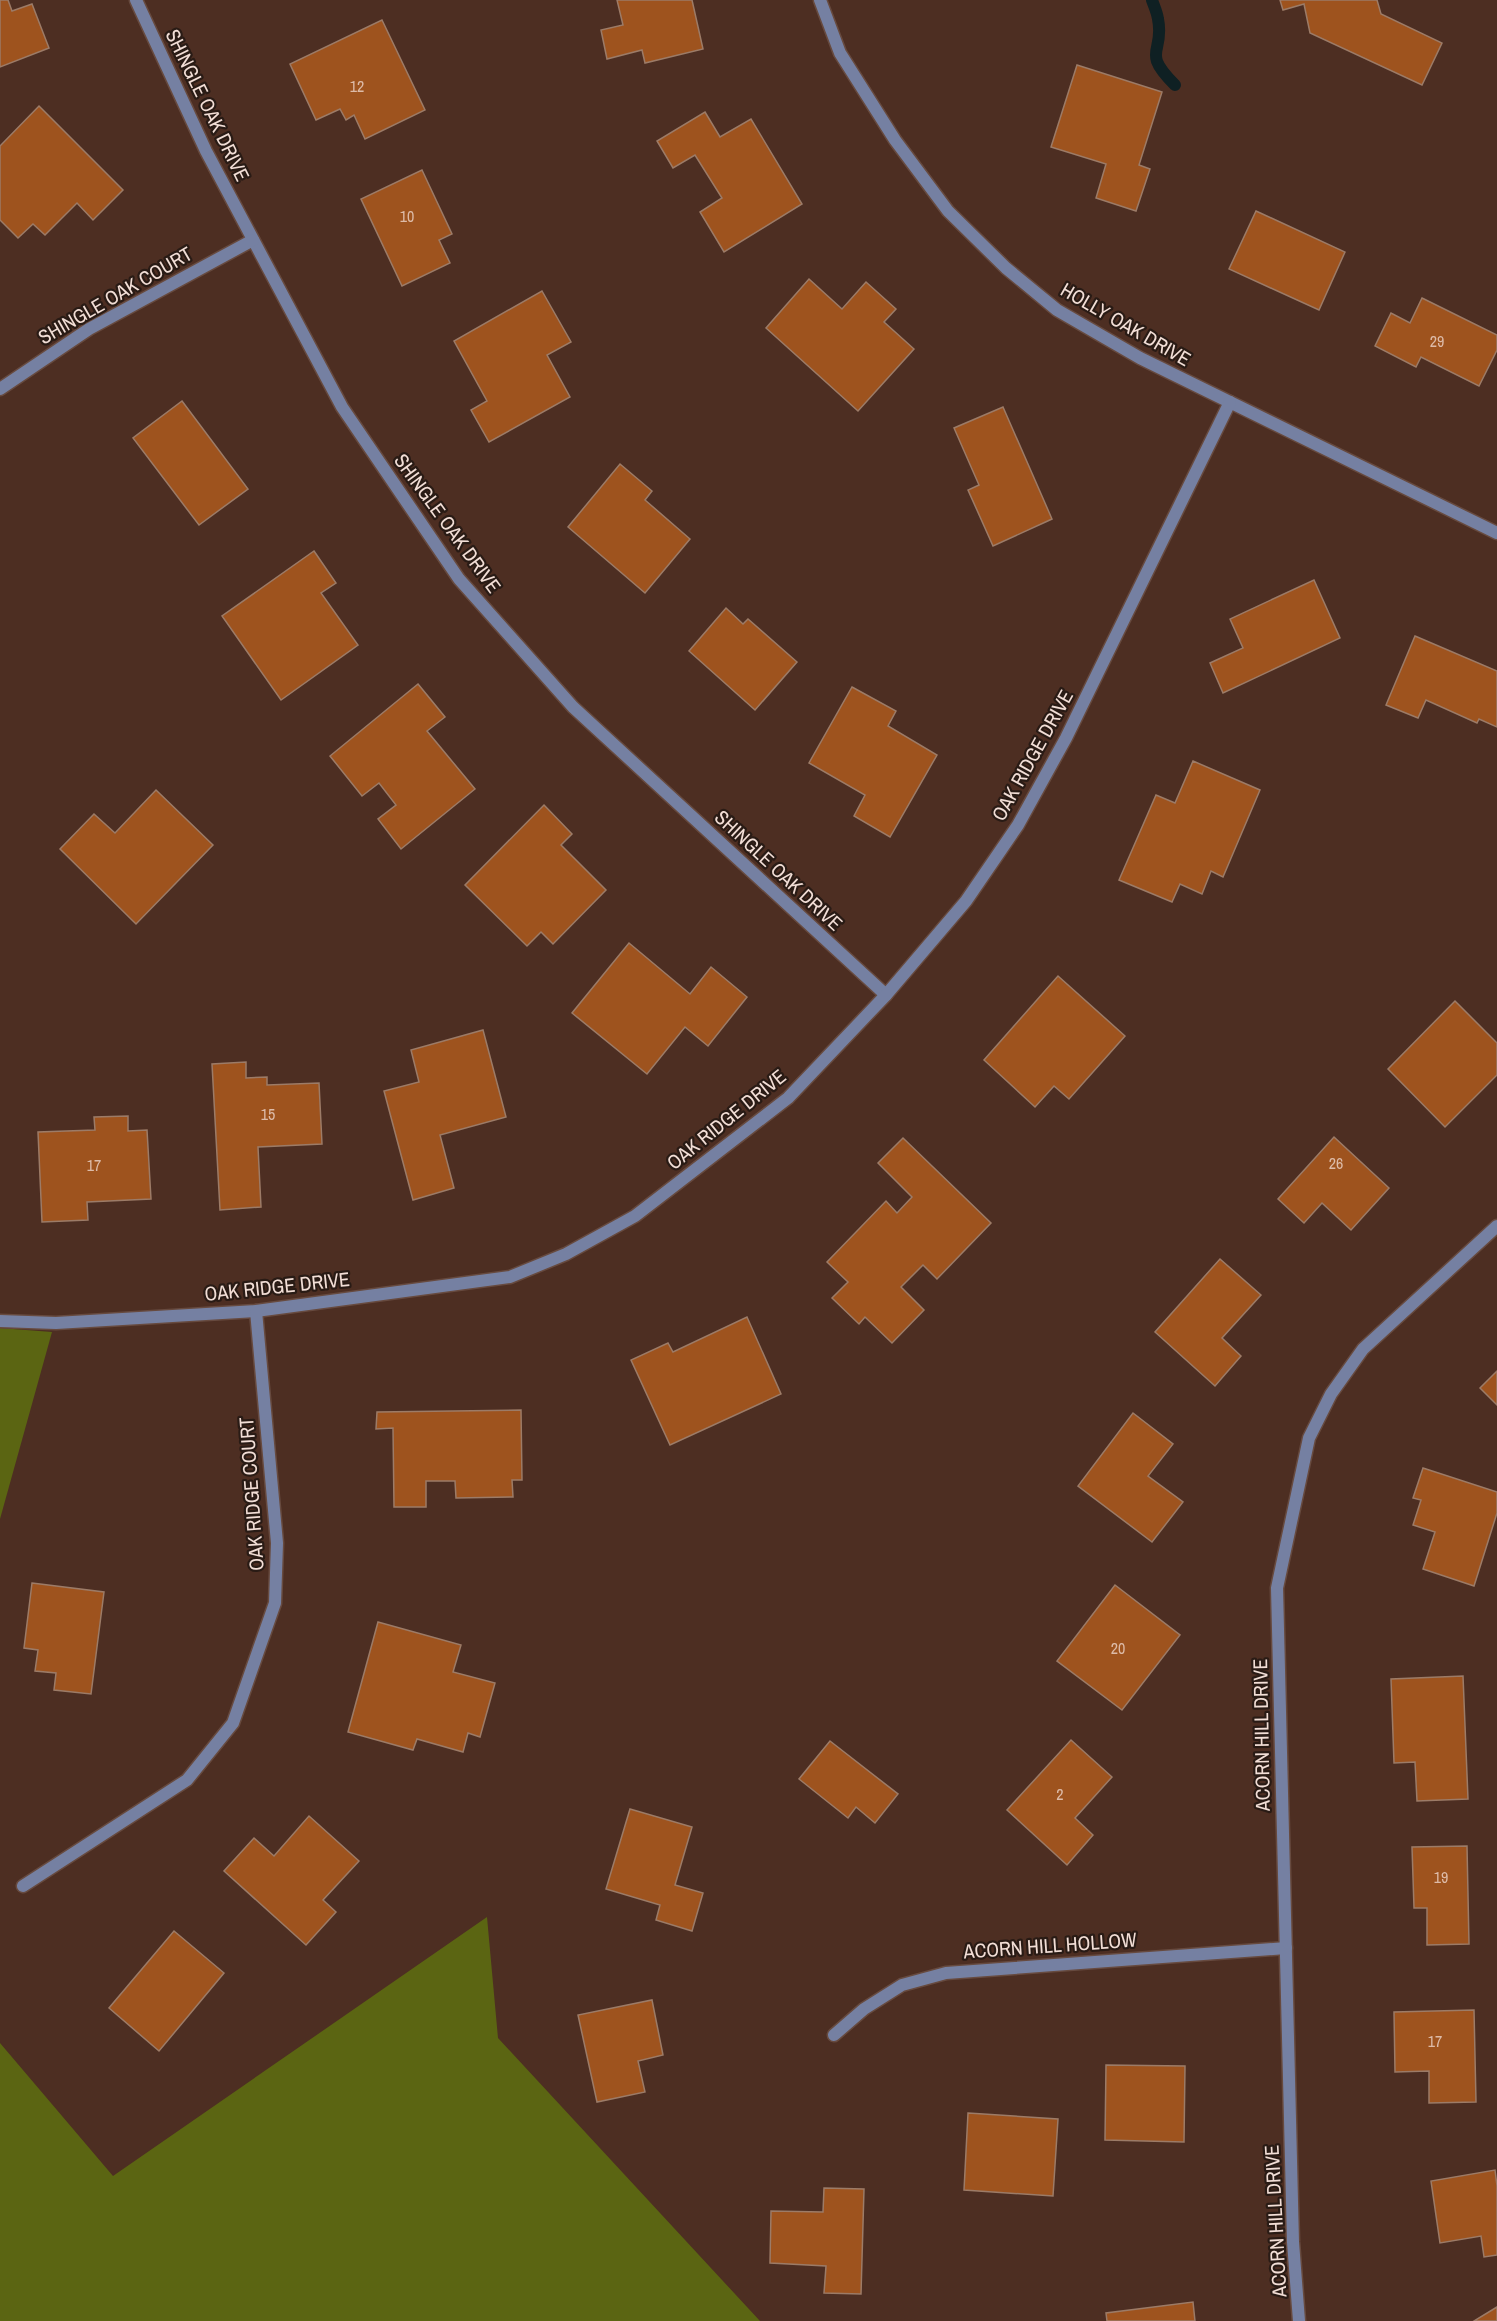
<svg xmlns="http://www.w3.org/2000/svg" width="1497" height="2321" font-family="'Archivo Narrow',sans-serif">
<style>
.green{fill:#5b6512}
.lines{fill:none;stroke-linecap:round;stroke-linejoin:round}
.stream{stroke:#0f2023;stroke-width:12}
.building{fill:#9e531e;stroke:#9c7b67;stroke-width:1.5}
.street-casing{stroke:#674a3f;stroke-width:15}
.street{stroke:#7580a2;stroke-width:12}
.labels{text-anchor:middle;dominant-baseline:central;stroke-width:4.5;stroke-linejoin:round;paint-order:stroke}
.number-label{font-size:16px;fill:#ddbba8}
.street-label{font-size:20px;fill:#f2ded6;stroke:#291b15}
</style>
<rect width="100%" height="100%" fill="#4d2e22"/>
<g class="green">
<polygon points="0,1328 52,1332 0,1519"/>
<polygon points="487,1917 498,2038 760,2321 0,2321 0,2043 113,2176"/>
</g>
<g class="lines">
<path class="stream" d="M1152 0C1154 6 1157 12 1158 19 1165 54 1140 50 1175 85"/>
</g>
<g class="building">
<polygon points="0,0 8,0 12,11 32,4 49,48 0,67"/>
<polygon points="617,0 692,0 703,49 645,63 642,50 607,59 601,30 623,25"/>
<polygon points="1280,0 1377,0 1381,14 1442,43 1422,85 1310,33 1304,4 1283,10"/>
<polygon points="382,20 425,110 365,139 354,115 346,120 340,109 316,120 290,64"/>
<polygon points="1077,65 1162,92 1139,165 1150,169 1136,211 1096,198 1106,164 1051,147"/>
<polygon points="39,106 123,190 93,220 77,203 45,235 33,224 18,238 0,220 0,146"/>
<polygon points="705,112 720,137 751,119 802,204 724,252 700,212 722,198 695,155 673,168 657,141"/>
<polygon points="422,170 452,234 439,240 450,263 402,286 361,199"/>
<polygon points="1256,211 1345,252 1319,310 1229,269"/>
<polygon points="809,279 842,309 866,282 896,309 884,322 914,349 858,411 766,328"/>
<polygon points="542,291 571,342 547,355 570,397 489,442 471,410 487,401 454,341"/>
<polygon points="1422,298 1497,335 1497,350 1479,386 1421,357 1416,367 1375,346 1391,313 1410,323"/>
<polygon points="182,401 248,489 199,525 133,438"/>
<polygon points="1003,407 1052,519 993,546 968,490 979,485 954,428"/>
<polygon points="620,464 652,491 645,500 690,539 645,593 568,527"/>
<polygon points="314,551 336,583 321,593 358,645 281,700 222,616"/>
<polygon points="1314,580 1340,638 1223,693 1210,663 1243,648 1230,619"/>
<polygon points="726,608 743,624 748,619 797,662 755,710 689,651"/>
<polygon points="1415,636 1497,671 1497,727 1479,719 1477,723 1426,700 1418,718 1386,705"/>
<polygon points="418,684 445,717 427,731 475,789 401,849 378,819 396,805 379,783 362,796 330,756"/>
<polygon points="852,687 896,711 888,726 937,755 890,837 854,816 865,795 809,763"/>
<polygon points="1193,761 1260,790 1223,877 1211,871 1202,894 1180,884 1172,902 1119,880 1156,795 1175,803"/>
<polygon points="156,790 213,845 136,924 60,849 94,814 115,833"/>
<polygon points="544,805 572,834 561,845 606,890 553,944 541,932 527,946 465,885"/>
<polygon points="629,943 690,994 711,967 747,997 708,1046 685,1027 647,1074 572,1013"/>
<polygon points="1058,976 1125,1036 1069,1099 1054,1086 1035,1107 984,1060"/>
<polygon points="1455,1001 1497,1043 1497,1075 1445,1127 1388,1069"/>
<polygon points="483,1030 506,1117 440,1135 454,1188 413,1200 384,1091 419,1082 411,1050"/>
<polygon points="246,1062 246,1078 267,1077 267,1085 319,1083 322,1144 258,1147 261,1207 220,1210 212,1064"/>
<polygon points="128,1116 128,1131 147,1130 151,1199 87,1202 88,1220 42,1222 38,1132 95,1130 94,1117"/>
<polygon points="1334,1137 1389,1188 1351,1230 1322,1203 1304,1223 1278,1199"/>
<polygon points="903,1138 991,1223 937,1279 923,1265 901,1287 924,1310 892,1343 865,1317 859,1324 832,1298 848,1282 827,1262 886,1201 897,1213 912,1197 878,1163"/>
<polygon points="1220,1259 1261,1295 1222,1338 1241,1356 1215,1386 1155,1332"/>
<polygon points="747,1317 781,1394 670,1445 631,1360 668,1343 673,1352"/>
<polygon points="1497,1371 1497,1405 1480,1388"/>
<polygon points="521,1410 522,1480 512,1480 513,1497 456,1498 455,1481 426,1481 426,1507 394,1507 393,1428 376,1429 377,1412"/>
<polygon points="1133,1413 1173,1444 1148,1476 1183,1502 1152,1542 1078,1486"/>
<polygon points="1423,1468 1497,1492 1497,1513 1474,1586 1423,1569 1435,1532 1413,1525 1421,1500 1413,1498"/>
<polygon points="32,1583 104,1592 91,1694 54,1690 56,1673 35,1671 38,1650 24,1648"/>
<polygon points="1115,1585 1180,1635 1122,1710 1057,1661"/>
<polygon points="378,1622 461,1645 453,1672 495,1683 480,1737 468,1733 463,1752 417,1739 413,1750 348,1732"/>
<polygon points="1463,1676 1468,1799 1417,1801 1415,1762 1394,1763 1391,1679"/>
<polygon points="1071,1740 1112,1777 1075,1818 1093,1835 1067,1865 1007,1810"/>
<polygon points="830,1741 898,1794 875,1823 856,1807 848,1818 799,1779"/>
<polygon points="630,1809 692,1827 675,1885 703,1893 692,1931 656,1920 660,1905 606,1889"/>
<polygon points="309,1816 359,1861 323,1900 336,1912 306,1945 224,1871 254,1838 274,1856"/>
<polygon points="1467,1846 1469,1944 1427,1945 1427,1908 1414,1908 1412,1847"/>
<polygon points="174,1931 224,1973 159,2051 109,2008"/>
<polygon points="652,2000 663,2055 638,2061 645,2092 597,2102 578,2015"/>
<polygon points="1474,2010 1476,2102 1429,2103 1429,2071 1395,2072 1394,2012"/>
<polygon points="1106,2065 1185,2066 1184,2142 1105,2140"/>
<polygon points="968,2113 1058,2119 1053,2196 964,2190"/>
<polygon points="1495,2170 1497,2186 1497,2255 1484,2257 1481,2236 1440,2243 1431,2181"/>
<polygon points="824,2188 864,2189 861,2294 824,2293 826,2266 770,2263 771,2211 823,2212"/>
<polygon points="1193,2302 1195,2321 1107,2321 1106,2313"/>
<polygon points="1497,2307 1497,2321 1474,2321"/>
</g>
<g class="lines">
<defs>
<g id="street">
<polyline points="136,0 206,151 342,407 459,579 573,707 886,995"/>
<polyline points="820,0 840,53 895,140 948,211 1006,268 1057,310 1140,358 1497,533"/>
<polyline points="0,389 89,329 253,240"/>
<polyline points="0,1321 56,1323 256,1311 510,1277 566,1254 635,1216 788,1098 886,995 966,901 1018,825 1066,738 1230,402"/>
<polyline points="23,1886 187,1780 233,1723 275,1603 277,1543 256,1311"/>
<polyline points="834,2035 864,2009 902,1985 946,1973 1286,1948"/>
<polyline points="1299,2321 1293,2242 1277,1588 1309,1438 1331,1394 1363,1349 1497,1226"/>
</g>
</defs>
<use href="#street" class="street-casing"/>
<use href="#street" class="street"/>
</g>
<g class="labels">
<g class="number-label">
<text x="357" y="86">12</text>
<text x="407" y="216">10</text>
<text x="1437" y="341">29</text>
<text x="268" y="1114">15</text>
<text x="1336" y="1163">26</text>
<text x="94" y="1165">17</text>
<text x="1118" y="1648">20</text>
<text x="1060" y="1794">2</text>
<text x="1441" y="1877">19</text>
<text x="1435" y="2041">17</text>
</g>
<g class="street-label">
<text transform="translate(208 105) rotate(64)">SHINGLE OAK DRIVE</text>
<text transform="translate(115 295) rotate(-30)">SHINGLE OAK COURT</text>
<text transform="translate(1126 324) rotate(30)">HOLLY OAK DRIVE</text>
<text transform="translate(448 523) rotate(54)">SHINGLE OAK DRIVE</text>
<text transform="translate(1032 755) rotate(-61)">OAK RIDGE DRIVE</text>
<text transform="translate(779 870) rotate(43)">SHINGLE OAK DRIVE</text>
<text transform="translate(726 1119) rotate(-39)">OAK RIDGE DRIVE</text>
<text transform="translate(277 1286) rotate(-6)">OAK RIDGE DRIVE</text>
<text transform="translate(251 1494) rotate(-94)">OAK RIDGE COURT</text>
<text transform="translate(1261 1735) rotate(-91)">ACORN HILL DRIVE</text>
<text transform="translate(1050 1945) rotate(-4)">ACORN HILL HOLLOW</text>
<text transform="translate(1275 2221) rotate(-93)">ACORN HILL DRIVE</text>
</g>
</g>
</svg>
